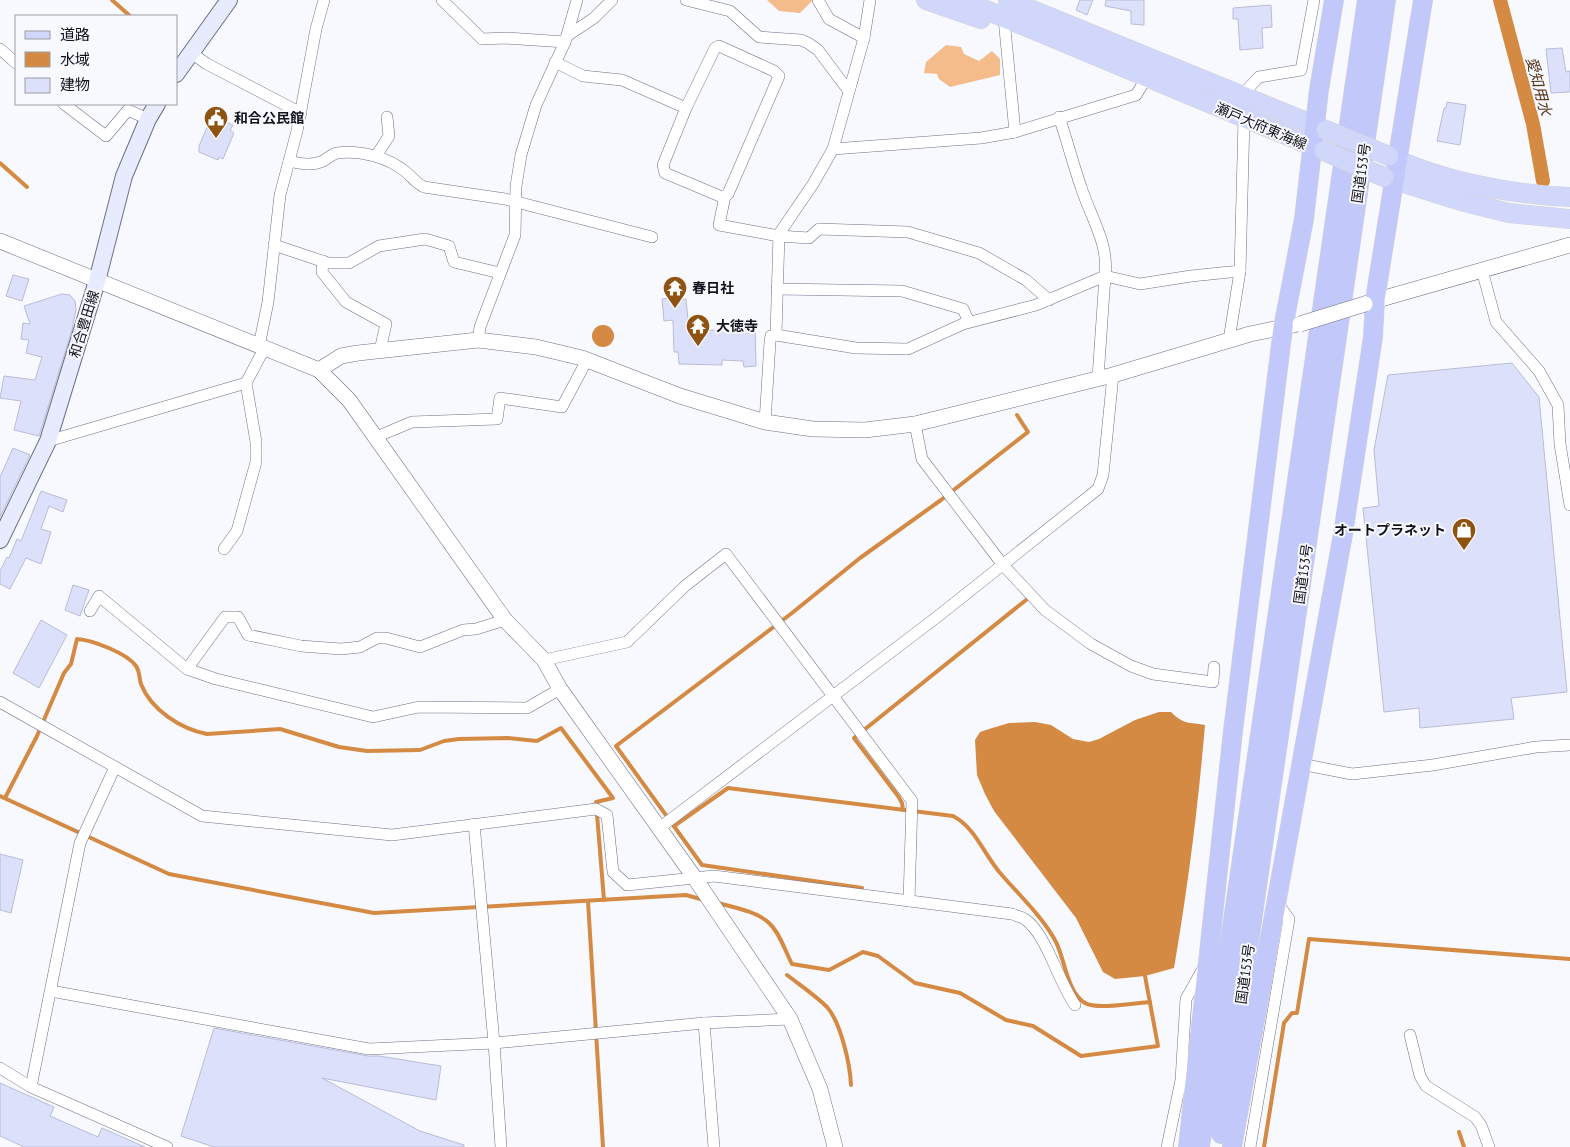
<svg xmlns="http://www.w3.org/2000/svg" width="1570" height="1147" font-family="'PT Sans Narrow','Noto Sans JP',sans-serif">
<style>
.green{fill:#f4bb8b}
.water{fill:#d58a43}
.lines{fill:none;stroke-linecap:round;stroke-linejoin:round}
.stream{stroke:#d58a43;stroke-width:4}
.canal{stroke:#d58a43;stroke-width:14}
.building{fill:#dce0fb;stroke:#b8bdd6}
.minor-casing{stroke:#6d7088;stroke-width:12}
.tertiary-casing{stroke:#6d7088;stroke-width:16}
.secondary-casing{stroke:#6d7088;stroke-width:18}
.primary-casing{stroke:#d4d4d6;stroke-width:20}
.trunk-casing{stroke:#d4d4d6;stroke-width:20}
.minor{stroke:#fff;stroke-width:11}
.tertiary{stroke:#fff;stroke-width:15}
.secondary{stroke:#e8ebfd;stroke-width:16}
.primary{stroke:#d1d6fb;stroke-width:19}
.trunk{stroke:#c2c8fa;stroke-width:19}
.tertiary-bridge-casing{stroke:#6d7088;stroke-width:16;stroke-linecap:butt}
.primary-bridge-casing{stroke:#d4d4d6;stroke-width:20;stroke-linecap:butt}
.tertiary-bridge{stroke:#fff;stroke-width:15}
.primary-bridge{stroke:#d1d6fb;stroke-width:19}
.labels{text-anchor:middle;dominant-baseline:central;stroke-width:4;stroke-linejoin:round;paint-order:stroke}
.poi-label{font-size:14px;font-weight:bold;fill:#11121b;stroke:#f8f9fe;text-anchor:start}
.street-label{font-size:14px;fill:#11121b;stroke:#f8f9fe}
.water-label{font-size:15px;font-style:italic;fill:#553518;stroke:#f8f9fe}
</style>
<rect width="100%" height="100%" fill="#f8f9fe"/>
<g class="green">
<polygon points="767,0 813,0 800,13 779,11"/>
<polygon points="946,45 961,47 964,54 979,61 992,51 1000,59 1000,75 950,87 939,79 937,74 924,73 926,62"/>
</g>
<g class="water">
<circle cx="603" cy="336" r="11"/>
<path d="M1159 712H1171C1184 725 1189 722 1205 725 1198 807 1188 887 1174 968L1145 976 1115 979 1103 972 1076 918 994 811 985 794 977 775 975 740 980 732 989 729 1009 723 1035 722 1051 725 1073 739 1089 742 1099 739 1135 720Z"/>
</g>
<g class="lines">
<g class="stream">
<polyline points="112,0 130,16"/>
<polyline points="0,163 27,187"/>
<polyline points="0,796 169,874 374,913 686,895 704,900"/>
<path d="M5 798 37 736 64 673 71 664 77 639C92 640 127 653 136 666 140 672 139 678 141 684 151 710 181 729 207 734L280 729 339 747 367 751 420 750 444 741 459 739 508 738 537 741 561 728 613 798 596 802 604 900"/>
<polyline points="903,810 902,803 898,796 854,738 1026,600"/>
<path d="M674 826 728 788 953 816C976 828 984 855 1001 874 1019 895 1043 917 1056 942 1065 960 1067 992 1085 1003 1097 1010 1136 1003 1150 1002"/>
<polyline points="862,888 702,865 616,746 792,613 860,558 941,500 1028,432 1017,415"/>
<polyline points="588,901 603,1147"/>
<path d="M718 903C733 907 758 912 769 923 780 933 785 951 792 964L829 970 863 952 878 956 915 983 960 993 1006 1020 1033 1026 1081 1056 1158 1046 1145 976"/>
<path d="M787 975C800 985 815 995 827 1007 841 1023 850 1064 851 1085"/>
<polyline points="1459,1132 1464,1147"/>
<polyline points="1264,1147 1284,1023 1292,1013 1297,1013 1309,939 1570,959"/>
</g>
<polyline class="canal" points="1500,0 1533,124 1543,181"/>
</g>
<g class="building">
<polygon points="1080,0 1093,0 1087,15 1076,10"/>
<polygon points="1106,0 1144,0 1144,25 1131,24 1131,11 1105,6"/>
<polygon points="1271,5 1272,27 1262,28 1263,48 1240,50 1238,19 1233,19 1233,8"/>
<polygon points="1562,48 1566,72 1570,71 1570,92 1551,93 1546,49"/>
<polygon points="1447,102 1466,105 1460,145 1437,141 1444,108 1446,108"/>
<polygon points="217,112 227,117 226,122 233,125 230,130 234,133 223,159 219,157 218,160 199,152 199,146 212,116 214,117"/>
<polygon points="13,275 29,279 22,301 6,296"/>
<polygon points="62,294 70,295 75,301 76,309 72,330 39,436 14,430 21,401 0,398 4,376 35,380 42,357 26,353 29,340 21,339 23,323 30,324 24,306"/>
<polygon points="677,297 677,300 686,299 689,330 719,330 719,323 755,324 756,366 744,367 743,361 722,360 722,365 679,364 678,352 674,352 673,320 664,321 662,299"/>
<polygon points="1512,363 1539,397 1567,692 1511,698 1514,719 1420,728 1419,708 1384,712 1363,508 1379,506 1374,450 1388,375"/>
<polygon points="13,448 30,455 0,517 0,477"/>
<polygon points="41,491 67,500 63,512 49,506 41,529 51,532 41,564 26,558 10,589 0,584 0,571 7,557 9,558 17,539 21,541"/>
<polygon points="73,585 89,590 80,616 65,610"/>
<polygon points="41,620 67,635 39,688 13,673"/>
<polygon points="0,854 23,860 11,913 0,910"/>
<polygon points="214,1028 368,1056 379,1056 441,1066 436,1100 322,1078 420,1131 464,1145 464,1147 214,1147 181,1136"/>
<polygon points="0,1083 54,1107 50,1116 98,1137 102,1128 145,1147 24,1147 0,1136"/>
</g>
<g class="lines">
<defs>
<g id="minor">
<polyline points="442,0 482,39 506,38 565,42"/>
<polyline points="686,0 730,11 759,37 801,40 808,43 818,50 848,90"/>
<polyline points="818,0 829,19 864,38 833,149"/>
<polyline points="1004,19 1015,132"/>
<polyline points="567,36 594,18 612,0"/>
<polyline points="864,38 870,0"/>
<polygon points="719,46 774,71 779,76 728,194 722,197 665,173 663,165 686,108 715,48"/>
<polyline points="0,49 16,63"/>
<polyline points="190,52 207,64 301,113"/>
<polyline points="555,62 583,76 622,80 686,108"/>
<polyline points="1242,95 1259,77 1301,70 1314,0"/>
<polyline points="64,104 106,136 128,110 148,119"/>
<path d="M1059 117C1067 140 1073 164 1081 187 1091 218 1109 243 1105 276L1140 284 1191 276 1240 271 1244 119"/>
<polyline points="376,156 389,136 387,117"/>
<path d="M289 161C301 164 312 166 323 161 328 158 332 154 337 153 360 150 388 157 406 172 413 178 416 183 424 187L505 199 652 237"/>
<polyline points="725,196 719,225 779,236 809,238 819,229 908,232 979,253 1026,280 1049,300"/>
<polyline points="274,245 328,263 349,263 379,246 425,239 449,246 454,262 500,273"/>
<polyline points="323,261 322,272 346,302 386,324 380,350"/>
<polyline points="1482,270 1496,322 1539,371 1558,405 1560,444 1570,505"/>
<polyline points="777,289 902,291 963,309 969,322"/>
<polyline points="776,335 856,348 908,349 963,324 1036,305 1105,276 1098,378"/>
<polyline points="478,340 480,327 515,235 516,186 521,155 536,105 565,42 577,0"/>
<polyline points="1229,340 1240,271"/>
<polyline points="259,346 268,302 280,195 297,131 316,29 324,0"/>
<polyline points="765,422 770,342 771,336 776,335 779,234 813,184 833,149 981,138 1015,132 1136,95 1147,77"/>
<polyline points="915,424 922,459 1003,565 1045,610 1091,644 1131,666 1153,674 1213,682 1214,667"/>
<polyline points="376,437 412,422 497,419 500,398 562,407 587,360"/>
<polyline points="48,441 246,383"/>
<polyline points="224,549 237,531 256,462 256,442 246,383 264,349"/>
<polyline points="90,611 99,596 187,669"/>
<polyline points="505,620 476,629 463,630 420,647 386,638 377,638 360,647 341,649 301,646 248,635 238,617 225,617 187,669 216,679 373,717 419,707 527,708 560,689"/>
<polyline points="544,660 627,642 685,586 726,554 912,801 909,901"/>
<path d="M0 702 202 816 392 835 596 809 607 815 613 872 627 885 714 876 1012 914C1016 916 1023 917 1026 920 1046 934 1059 983 1075 1005"/>
<polyline points="1301,764 1352,774 1433,765 1536,747 1570,745"/>
<polyline points="474,824 494,1043 501,1147"/>
<polyline points="658,829 937,617 1098,489 1103,475 1113,375"/>
<polyline points="51,991 369,1049 494,1043 704,1023 790,1019"/>
<polyline points="704,1023 714,1147"/>
<polyline points="1410,1035 1420,1076 1426,1086 1475,1117 1481,1125 1489,1147"/>
<polyline points="0,1068 31,1087 167,1147"/>
<polyline points="31,1087 80,843 115,767"/>
<polyline points="1167,1147 1181,1080 1186,999 1204,967"/>
<polyline points="1250,1147 1289,919 1276,901"/>
</g>
<g id="tertiary">
<polyline points="0,241 319,370 349,400 505,620 544,660 560,689 694,877 790,1019 820,1089 835,1147"/>
<polyline points="1367,303 1570,245"/>
<polyline points="319,370 341,356 358,353 478,340 536,347 582,358 680,396 765,422 813,429 865,430 915,424 1113,375 1250,334 1294,325"/>
</g>
<g id="secondary">
<polyline points="176,74 229,0"/>
<polyline points="0,540 48,441 97,281 124,176 148,119 157,104"/>
</g>
<g id="primary">
<polyline points="926,0 981,19"/>
<polyline points="962,0 1324,151"/>
<polyline points="1008,0 1326,130"/>
<path d="M1389 156C1441 181 1513 195 1570 197"/>
<polyline points="1384,177 1461,201 1509,213 1570,219"/>
</g>
<g id="trunk">
<polyline points="1221,1134 1386,0"/>
<polyline points="1188,1147 1233,731 1283,328 1304,219 1319,90 1334,0"/>
<polyline points="1200,1147 1367,0"/>
<polyline points="1232,1147 1343,534 1373,337 1375,300 1423,0"/>
</g>
</defs>
<use href="#minor" class="minor-casing"/>
<use href="#tertiary" class="tertiary-casing"/>
<use href="#secondary" class="secondary-casing"/>
<use href="#primary" class="primary-casing"/>
<use href="#trunk" class="trunk-casing"/>
<use href="#minor" class="minor"/>
<use href="#tertiary" class="tertiary"/>
<use href="#secondary" class="secondary"/>
<use href="#primary" class="primary"/>
<use href="#trunk" class="trunk"/>
<defs>
<polyline id="tertiary-bridge" points="1300,324 1365,304"/>
<g id="primary-bridge">
<polyline points="1326,130 1389,156"/>
<polyline points="1324,151 1384,177"/>
</g>
</defs>
<use href="#tertiary-bridge" class="tertiary-bridge-casing"/>
<use href="#primary-bridge" class="primary-bridge-casing"/>
<use href="#tertiary-bridge" class="tertiary-bridge"/>
<use href="#primary-bridge" class="primary-bridge"/>
</g>
<defs>
<symbol id="civic-pin" viewBox="-11 -11 22 30"><path d="M0 17L-7.5 6A9.5 9.5 0 1 1 7.5 6Z" fill="#8e5211" stroke="#f8f9fe"/><path d="M-.6-6.5H3V-4.5H.6V-3L4-1V1h2V6H-6V1h2V-1L-.6-3ZM-1.2 2.5V6h2.4V2.5Z" fill="#fff"/></symbol>
<symbol id="temple-pin" viewBox="-11 -11 22 30"><path d="M0 17L-7.5 6A9.5 9.5 0 1 1 7.5 6Z" fill="#8e5211" stroke="#f8f9fe"/><path d="M0-6L5-2H3V0L6.5 2.5H4V6H1.5V3h-3V6H-4V2.5H-6.5L-3 0V-2H-5Z" fill="#fff"/></symbol>
<symbol id="shop-pin" viewBox="-11 -11 22 30"><path d="M0 17L-7.5 6A9.5 9.5 0 1 1 7.5 6Z" fill="#8e5211" stroke="#f8f9fe"/><path d="M-5-2.5h2.3a2.7 3.5 0 0 1 5.4 0H5L5.5 6h-11ZM-1.5-2.5h3a1.5 2.3 0 0 0-3 0Z" fill="#fff"/></symbol>
</defs>
<g fill-rule="evenodd">
<use href="#civic-pin" x="202" y="104" width="28" height="38"/>
<use href="#temple-pin" x="661" y="274" width="28" height="38"/>
<use href="#temple-pin" x="684" y="312" width="28" height="38"/>
<use href="#shop-pin" x="1450" y="516" width="28" height="38"/>
</g>
<g class="labels">
<g class="poi-label">
<text x="234" y="118">和合公民館</text>
<text x="692" y="288">春日社</text>
<text x="716" y="326">大徳寺</text>
<text x="1446" y="530" text-anchor="end">オートプラネット</text>
</g>
<g class="street-label">
<text transform="translate(1261 126) rotate(23)">瀬戸大府東海線</text>
<text transform="translate(1361 173) rotate(-82)">国道153号</text>
<text transform="translate(84 324) rotate(-73)">和合豊田線</text>
<text transform="translate(1303 574) rotate(-82)">国道153号</text>
<text transform="translate(1245 974) rotate(-82)">国道153号</text>
</g>
<g class="water-label">
<text transform="translate(1539 86) rotate(75)">愛知用水</text>
</g>
</g>
<rect x="15" y="15" width="162" height="90" fill="#f8f9fe" stroke="#9c9da3"/>
<rect x="25" y="31" width="25" height="8" fill="#d1d6fb" stroke="#9c9da3"/>
<text x="60" y="40" font-size="15" fill="#11121b">道路</text>
<rect x="25" y="52" width="25" height="15" fill="#d58a43" stroke="#9c9da3"/>
<text x="60" y="65" font-size="15" fill="#11121b">水域</text>
<rect x="25" y="78" width="25" height="15" fill="#dce0fb" stroke="#9c9da3"/>
<text x="60" y="90" font-size="15" fill="#11121b">建物</text>
</svg>
